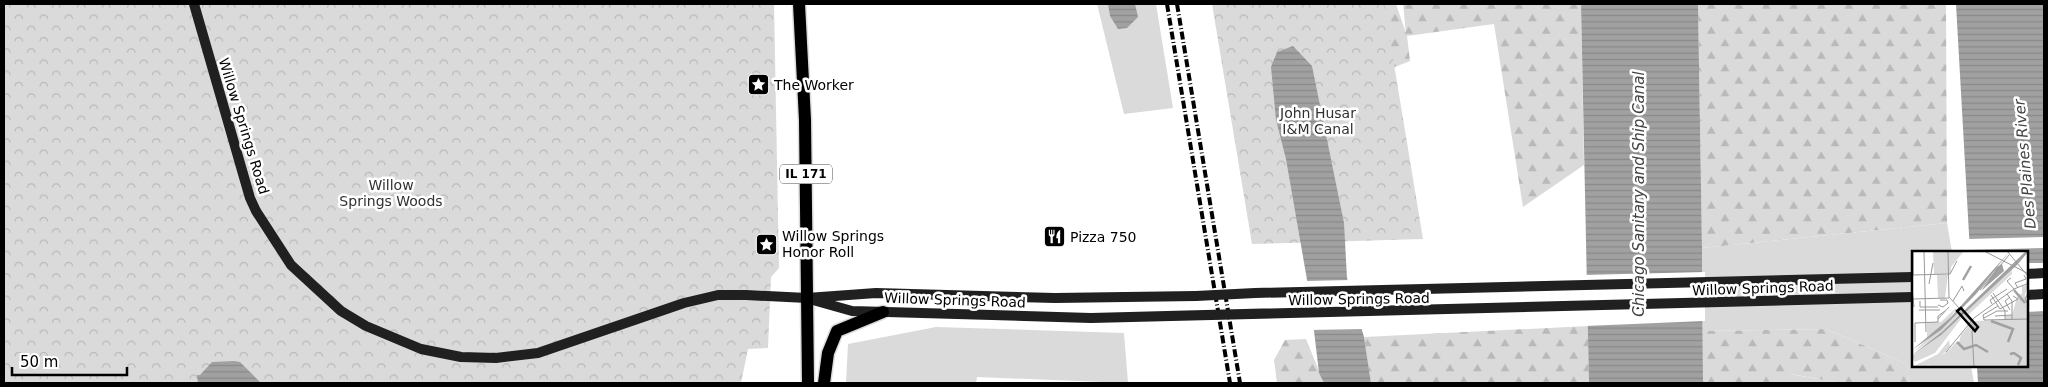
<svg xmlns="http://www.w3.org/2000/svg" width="2048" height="387" font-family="'DejaVu Sans',sans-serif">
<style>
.grass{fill:#dadada}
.forest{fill:url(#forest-firs)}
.park{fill:url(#park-crowns)}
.water{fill:url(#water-rules)}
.pier{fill:#fff}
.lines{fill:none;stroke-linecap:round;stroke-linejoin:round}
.primary-casing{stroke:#dbdbdb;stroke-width:15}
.secondary{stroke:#202020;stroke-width:10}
.primary{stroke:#000;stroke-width:12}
.rail{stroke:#000;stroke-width:4;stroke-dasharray:8 2.5 1 2.5;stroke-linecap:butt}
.secondary-bridge{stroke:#202020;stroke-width:10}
.labels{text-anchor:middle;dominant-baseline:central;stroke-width:5;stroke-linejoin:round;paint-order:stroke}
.shield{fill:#fff;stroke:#4c4c4c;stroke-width:1}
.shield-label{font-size:12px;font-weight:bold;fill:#000}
.poi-label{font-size:14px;fill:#000;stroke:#fff;text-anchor:start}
.park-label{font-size:14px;fill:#313131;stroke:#fff}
.street-label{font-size:14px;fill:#000;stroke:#fff}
.water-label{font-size:15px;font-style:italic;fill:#424242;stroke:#fff}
.inset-river{fill:none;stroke:#a1a1a1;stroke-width:2.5}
.inset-road{fill:none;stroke:#999;stroke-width:1}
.view{fill:#000;fill-opacity:0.15;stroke:#000;stroke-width:2.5}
.inset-edge{fill:none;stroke:#000;stroke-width:2.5}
</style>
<defs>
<pattern id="forest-firs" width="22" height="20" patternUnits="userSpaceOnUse" patternTransform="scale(1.25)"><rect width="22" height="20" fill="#dadada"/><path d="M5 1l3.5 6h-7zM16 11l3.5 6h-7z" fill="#b9b9b9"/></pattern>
<pattern id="park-crowns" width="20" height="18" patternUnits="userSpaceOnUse" patternTransform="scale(1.25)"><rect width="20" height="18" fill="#dadada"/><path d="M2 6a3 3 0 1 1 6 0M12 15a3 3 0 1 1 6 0" fill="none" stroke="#b9b9b9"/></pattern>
<pattern id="water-rules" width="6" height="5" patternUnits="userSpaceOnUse" patternTransform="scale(1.25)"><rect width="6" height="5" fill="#a1a1a1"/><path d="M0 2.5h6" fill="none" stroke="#898989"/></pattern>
</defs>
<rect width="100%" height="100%" fill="#fff"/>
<g class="grass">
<polygon points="1097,4 1156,4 1173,108 1124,114"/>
<polygon points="1947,223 1952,252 1913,252 1913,366 1971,366 1974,383 1909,383 1907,364 1826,329 1703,331 1702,248"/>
<polygon points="936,327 1124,333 1128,383 977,377 976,383 846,383 848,344"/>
<polygon points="1790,374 1841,383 1787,383"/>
</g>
<g class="forest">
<polygon points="1340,4 1396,4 1406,33 1403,4 1581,4 1584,165 1523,207 1494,24 1407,36 1410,61 1382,72"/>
<polygon points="1698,4 1946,4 1947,223 1702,248"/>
<polygon points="1588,326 1589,383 1371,383 1364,337"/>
<polygon points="1826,329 1907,364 1909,383 1841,383 1791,374 1787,383 1703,383 1703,331"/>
<polygon points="1306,339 1324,383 1277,383 1274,360 1285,340"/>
</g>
<g class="park">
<polygon points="4,4 774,4 779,268 771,277 768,348 748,349 741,383 4,383"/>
<polygon points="1212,4 1384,4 1423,239 1252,244"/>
</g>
<g class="water">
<polygon points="1108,4 1135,4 1138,17 1127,28 1118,29 1110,16"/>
<polygon points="1581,4 1698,4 1702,248 1703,383 1589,383"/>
<polygon points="1956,4 2044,4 2044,383 1978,383 1977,366 2027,366 2027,252 1970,252"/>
<polygon points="1293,46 1312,66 1344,223 1347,278 1364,337 1371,383 1324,383 1319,373 1310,297 1286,159 1276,120 1271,67 1277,52"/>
<polygon points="234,361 240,362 261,383 198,383 197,375 200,375 212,362"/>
</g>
<g class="pier">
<polygon points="2044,237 2044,248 1968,250 1967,239"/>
<polygon points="2027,263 2044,263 2044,311 2027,312"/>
<polygon points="1705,272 1705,321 1585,326 1584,275"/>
<polygon points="1351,280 1364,329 1311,330 1305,281"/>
</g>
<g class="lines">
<defs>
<g id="primary">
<polyline points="799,4 805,120 808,383"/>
<polyline points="824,383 828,353 837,331 883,312"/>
</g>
</defs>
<use href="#primary" class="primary-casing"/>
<g class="secondary">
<polyline points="194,4 250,198 256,211 291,265 341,311 366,326 421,349 461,357 496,358 538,353 684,303 718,295 746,295 807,298 876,293 1055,298 1196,296"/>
<polyline points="2027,274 2044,273"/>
<polyline points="2027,295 2044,294"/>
<polyline points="813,300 852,311 1091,318"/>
</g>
<use href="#primary" class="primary"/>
<g class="rail">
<polyline points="1167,4 1230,383"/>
<polyline points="1177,4 1240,383"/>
</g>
<g class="secondary-bridge">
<polyline points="1196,296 1255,293 1913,277"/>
<polyline points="1091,318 1913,297"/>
</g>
</g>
<defs>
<symbol id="sight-square" viewBox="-11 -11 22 22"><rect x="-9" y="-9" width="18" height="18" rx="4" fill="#000" stroke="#fff"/><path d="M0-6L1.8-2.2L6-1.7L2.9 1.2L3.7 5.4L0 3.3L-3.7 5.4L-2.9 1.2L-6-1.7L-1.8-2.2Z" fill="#fff"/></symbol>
<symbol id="restaurant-square" viewBox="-11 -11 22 22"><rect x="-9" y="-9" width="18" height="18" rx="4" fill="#000" stroke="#fff"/><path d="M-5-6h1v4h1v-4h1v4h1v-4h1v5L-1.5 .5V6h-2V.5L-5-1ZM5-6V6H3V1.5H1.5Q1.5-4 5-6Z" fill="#fff"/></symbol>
</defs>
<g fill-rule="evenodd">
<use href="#sight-square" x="746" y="72" width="25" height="25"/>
<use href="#restaurant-square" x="1042" y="224" width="25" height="25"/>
<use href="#sight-square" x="754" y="232" width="25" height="25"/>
</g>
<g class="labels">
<rect class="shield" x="780" y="164.5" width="52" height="19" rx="4"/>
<g class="shield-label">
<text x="806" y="174">IL 171</text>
</g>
<g class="poi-label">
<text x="774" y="85">The Worker</text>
<text x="782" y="236">Willow Springs<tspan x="782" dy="16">Honor Roll</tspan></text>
<text x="1070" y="237">Pizza 750</text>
</g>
<g class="park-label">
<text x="1318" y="113">John Husar<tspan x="1318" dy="16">I&amp;M Canal</tspan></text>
<text x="391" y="185">Willow<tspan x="391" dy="16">Springs Woods</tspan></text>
</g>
<g class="street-label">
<text transform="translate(244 126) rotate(73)">Willow Springs Road</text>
<text transform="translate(1763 288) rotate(-2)">Willow Springs Road</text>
<text transform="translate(1359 299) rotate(-1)">Willow Springs Road</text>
<text transform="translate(955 300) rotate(2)">Willow Springs Road</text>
</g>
<g class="water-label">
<text transform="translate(2025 164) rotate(-95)">Des Plaines River</text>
<text transform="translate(1639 194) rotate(-90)">Chicago Sanitary and Ship Canal</text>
</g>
</g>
<g transform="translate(1912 251)">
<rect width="116" height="116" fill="#fff"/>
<path d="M21 0 37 1 52 0 39 16V23H22Z" fill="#dadada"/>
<path d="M100 19V23L55 65 52 62ZM25 24H36L33 47H26ZM48 59 51 62 27 84 0 102ZM52 64 23 102 3 111 0 106 3 102ZM37 89 38 96 23 111 13 116H0L26 103ZM38 98 43 101 47 116H15Z" fill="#dadada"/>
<path d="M43 92 54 105H61L62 116H47L41 108 42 101 38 98Z" fill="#dadada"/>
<path d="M116 34 113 44 117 55 116 116H62L61 105 54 106 43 92 47 91 49 84 61 70 93 69V65L100 64 106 43H110V35ZM45 56 38 67 15 87V71H29Z" fill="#dadada"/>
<path d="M98 0 85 16 90 13 92 20 69 40 85 17 64 43 29 79 0 99 38 67ZM114 0 116 1 105 14 56 59 29 84 0 104 30 81Z" fill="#a1a1a1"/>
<path class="inset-river" d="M51 29 59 15M102 39 113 52M79 70 101 78 96 91M45 91 52 98 64 94 76 101M98 103 102 102 109 107 106 114"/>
<path class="inset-road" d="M1 0V24M12 0 14 81M36 0 37 46 59 70M72 0 117 23M95 0 115 24M0 24 38 23 45 10M99 27 95 30 102 38M17 33 21 12M0 37 2 56M106 37 103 32 114 28 112 24M68 39 97 4M117 40 113 48 117 55M81 42 93 60V69M95 43 100 50V69M79 44 88 58M98 46 93 50 98 59M0 48 37 47M8 50V56H26M41 50 50 35 52 40M80 53 78 49 95 38M26 54 31 56 36 52 35 49H28M88 58 106 48 101 45M7 59H28M71 64 72 69 117 68M71 64 86 55M83 65 100 64M72 67 85 60H96M26 68 37 56M3 91V72L26 71V65L33 60M34 101 62 67 102 38 117 32M62 116 60 81 62 76M90 116 117 115"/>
<path class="view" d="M49 57 66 76 63 80 45 60Z"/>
<rect width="116" height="116" class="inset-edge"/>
</g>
<rect width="2048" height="387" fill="none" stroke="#000000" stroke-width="10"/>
<path d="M12 367v8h115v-8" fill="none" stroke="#000000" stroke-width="2.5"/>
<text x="20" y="367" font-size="15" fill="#000000" stroke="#ffffff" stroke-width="4" paint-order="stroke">50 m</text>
</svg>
